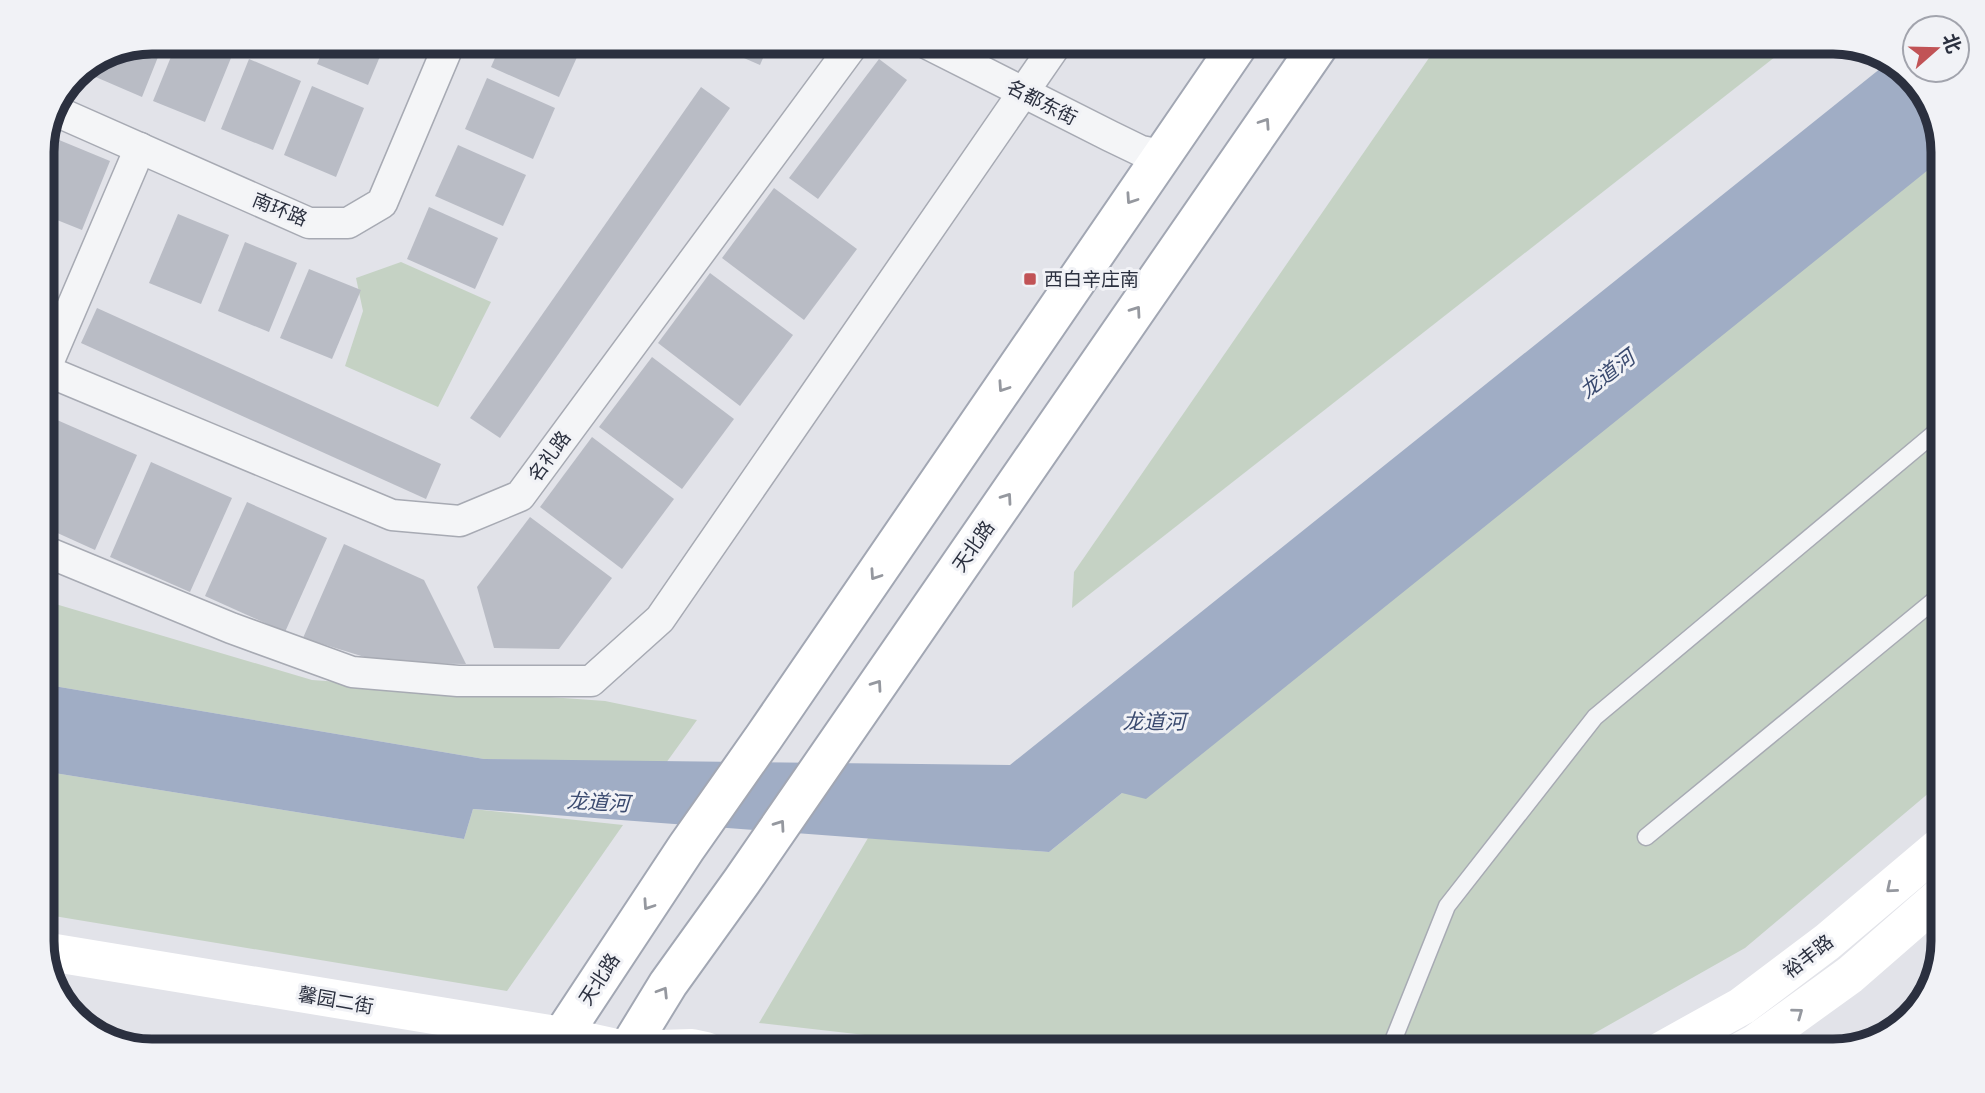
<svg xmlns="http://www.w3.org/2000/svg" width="1985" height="1093" font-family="Raleway,'Noto Sans SC',sans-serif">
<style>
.green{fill:#c5d2c4}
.water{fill:#a0adc5}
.building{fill:#b9bcc5}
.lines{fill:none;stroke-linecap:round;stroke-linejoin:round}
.lane-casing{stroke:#a7aab3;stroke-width:19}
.street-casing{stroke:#a7aab3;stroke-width:33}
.primary-casing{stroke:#a2a7b3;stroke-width:42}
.lane{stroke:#f4f5f7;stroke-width:16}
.street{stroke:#f4f5f7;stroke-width:30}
.secondary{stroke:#fff;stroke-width:38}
.primary{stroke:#fff;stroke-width:38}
.oneway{stroke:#95989f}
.poi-dot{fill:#c15356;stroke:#f1f2f6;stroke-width:2.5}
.labels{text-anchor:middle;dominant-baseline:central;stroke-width:6;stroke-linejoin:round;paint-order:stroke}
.street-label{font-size:19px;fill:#2b303f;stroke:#f1f2f6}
.poi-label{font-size:19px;fill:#2b303f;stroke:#f1f2f6;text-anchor:start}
.water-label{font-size:21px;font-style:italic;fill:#3a4a6f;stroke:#f1f2f6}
.rim{fill:none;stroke:#2b303f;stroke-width:9}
</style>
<rect width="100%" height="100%" fill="#e2e3e9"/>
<g class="green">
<polygon points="1440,42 1794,42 1072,608 1074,572"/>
<polygon points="1943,158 1943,781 1745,948 1586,1038 1528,1051 1005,1051 759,1023 868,838 1049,852 1122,793"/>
<polygon points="401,262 491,302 438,407 345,366 363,311 356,278"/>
<polygon points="42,600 312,680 605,701 697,720 666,763 484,759 42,684"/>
<polygon points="42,771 464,839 473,809 623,825 507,991 42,914"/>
</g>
<polygon class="water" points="1891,60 1925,92 1943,146 1943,158 1146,799 1122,793 1049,852 473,809 464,839 42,771 42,684 484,759 1010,765"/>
<g class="building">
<polygon points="153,42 164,42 142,97 91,75 94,66"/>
<polygon points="177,42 207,42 233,53 205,122 153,101"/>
<polygon points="267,42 312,42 305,58"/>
<polygon points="326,42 386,42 368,85 317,64"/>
<polygon points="502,42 573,42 582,46 559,97 491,67"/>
<polygon points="707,42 770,42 760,65"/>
<polygon points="249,59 301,81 273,150 221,129"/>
<polygon points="879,59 907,80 818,199 789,178"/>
<polygon points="487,78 555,108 533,159 465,129"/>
<polygon points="312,86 364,108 336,177 284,155"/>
<polygon points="701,87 730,108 500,438 470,418"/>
<polygon points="47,135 110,161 82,230 42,214 42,147"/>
<polygon points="458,145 526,175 503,226 435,196"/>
<polygon points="774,188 857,249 804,320 722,258"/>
<polygon points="429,207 498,238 475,289 407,259"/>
<polygon points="178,214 229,235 201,304 149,283"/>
<polygon points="245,242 297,263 269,332 218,311"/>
<polygon points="309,269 361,290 332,359 280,338"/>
<polygon points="710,273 793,335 740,406 658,343"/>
<polygon points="97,308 441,464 426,499 81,343"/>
<polygon points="652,357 734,419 682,489 599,427"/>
<polygon points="57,420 137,455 95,550 42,526 42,453"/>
<polygon points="592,437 674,499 622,569 540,507"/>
<polygon points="151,462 232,498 190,592 110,557"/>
<polygon points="247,502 327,538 285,632 205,596"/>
<polygon points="530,517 612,578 559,649 494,648 477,587"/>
<polygon points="344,544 424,580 466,664 384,663 303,638"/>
</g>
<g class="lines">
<defs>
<g id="lane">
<polyline points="1646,837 1943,593"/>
<polyline points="1389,1051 1447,906 1595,717 1943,426"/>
</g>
<g id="street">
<polyline points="924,42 1110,136 1141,151 1161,155"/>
<polyline points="58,112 309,223 348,223 382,203 450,42"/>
<polyline points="42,369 392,515 460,521 520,496 855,42"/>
<polyline points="42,377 140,148"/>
<polyline points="42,550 231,628 352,672 458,681 591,681 660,619 1058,42"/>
</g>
<g id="primary">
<polyline points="552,1051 686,848 764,737 1240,42"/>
<polyline points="627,1051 668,984 742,881 1321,42"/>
</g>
</defs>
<use href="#lane" class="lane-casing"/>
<use href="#street" class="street-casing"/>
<use href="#primary" class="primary-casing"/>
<use href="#lane" class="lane"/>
<use href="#street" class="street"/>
<g class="secondary">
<polyline points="43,951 562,1036 630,1051"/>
<polyline points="627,1050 692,1048 706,1051"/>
<polyline points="1661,1051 1742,1006 1827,942 1943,844"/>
<polyline points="1741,1051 1756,1043 1850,975 1943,894"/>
</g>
<use href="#primary" class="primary"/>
</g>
<defs><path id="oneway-chevron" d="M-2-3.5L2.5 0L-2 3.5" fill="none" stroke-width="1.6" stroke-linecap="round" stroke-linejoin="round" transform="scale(1.75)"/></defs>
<g class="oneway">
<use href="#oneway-chevron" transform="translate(1265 123) rotate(-56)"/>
<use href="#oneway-chevron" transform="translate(1131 199) rotate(124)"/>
<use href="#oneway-chevron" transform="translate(1136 311) rotate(-55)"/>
<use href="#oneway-chevron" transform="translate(1003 387) rotate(124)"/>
<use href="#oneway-chevron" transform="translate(1007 498) rotate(-55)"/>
<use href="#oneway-chevron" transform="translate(875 575) rotate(124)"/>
<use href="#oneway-chevron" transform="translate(877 685) rotate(-55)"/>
<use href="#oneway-chevron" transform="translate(780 825) rotate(-55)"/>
<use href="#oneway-chevron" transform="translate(1891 888) rotate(140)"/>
<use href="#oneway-chevron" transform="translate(648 905) rotate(124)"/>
<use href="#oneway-chevron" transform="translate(663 992) rotate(-58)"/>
<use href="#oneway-chevron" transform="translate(1798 1013) rotate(-36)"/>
</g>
<rect class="poi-dot" x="1023" y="272" width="14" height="14" rx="3.5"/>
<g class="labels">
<g class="street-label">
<text transform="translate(1042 102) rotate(27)">名都东街</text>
<text transform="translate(280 209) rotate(22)">南环路</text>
<text transform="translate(549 456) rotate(-54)">名礼路</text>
<text transform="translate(973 546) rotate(-55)">天北路</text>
<text transform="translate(1808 956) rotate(-38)">裕丰路</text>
<text transform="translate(599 979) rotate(-57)">天北路</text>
<text transform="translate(336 1000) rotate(10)">馨园二街</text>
</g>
<g class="poi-label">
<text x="1044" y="279">西白辛庄南</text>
</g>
<g class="water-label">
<text transform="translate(1607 374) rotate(-38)">龙道河</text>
<text x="1154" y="721">龙道河</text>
<text transform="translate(598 802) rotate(3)">龙道河</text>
</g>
</g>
<path d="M0 0H1985V1093H0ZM152 54H1833A98 98 0 0 1 1931 152V941A98 98 0 0 1 1833 1039H152A98 98 0 0 1 54 941V152A98 98 0 0 1 152 54Z" fill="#f1f2f6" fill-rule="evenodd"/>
<path class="rim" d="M152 54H1833A98 98 0 0 1 1931 152V941A98 98 0 0 1 1833 1039H152A98 98 0 0 1 54 941V152A98 98 0 0 1 152 54Z"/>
<g transform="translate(1936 49) rotate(70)"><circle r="33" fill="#f1f2f6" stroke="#a2a4ad" stroke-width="2"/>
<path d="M0-5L12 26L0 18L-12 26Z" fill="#c15356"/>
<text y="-10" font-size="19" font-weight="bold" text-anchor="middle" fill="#2b303f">北</text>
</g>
</svg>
